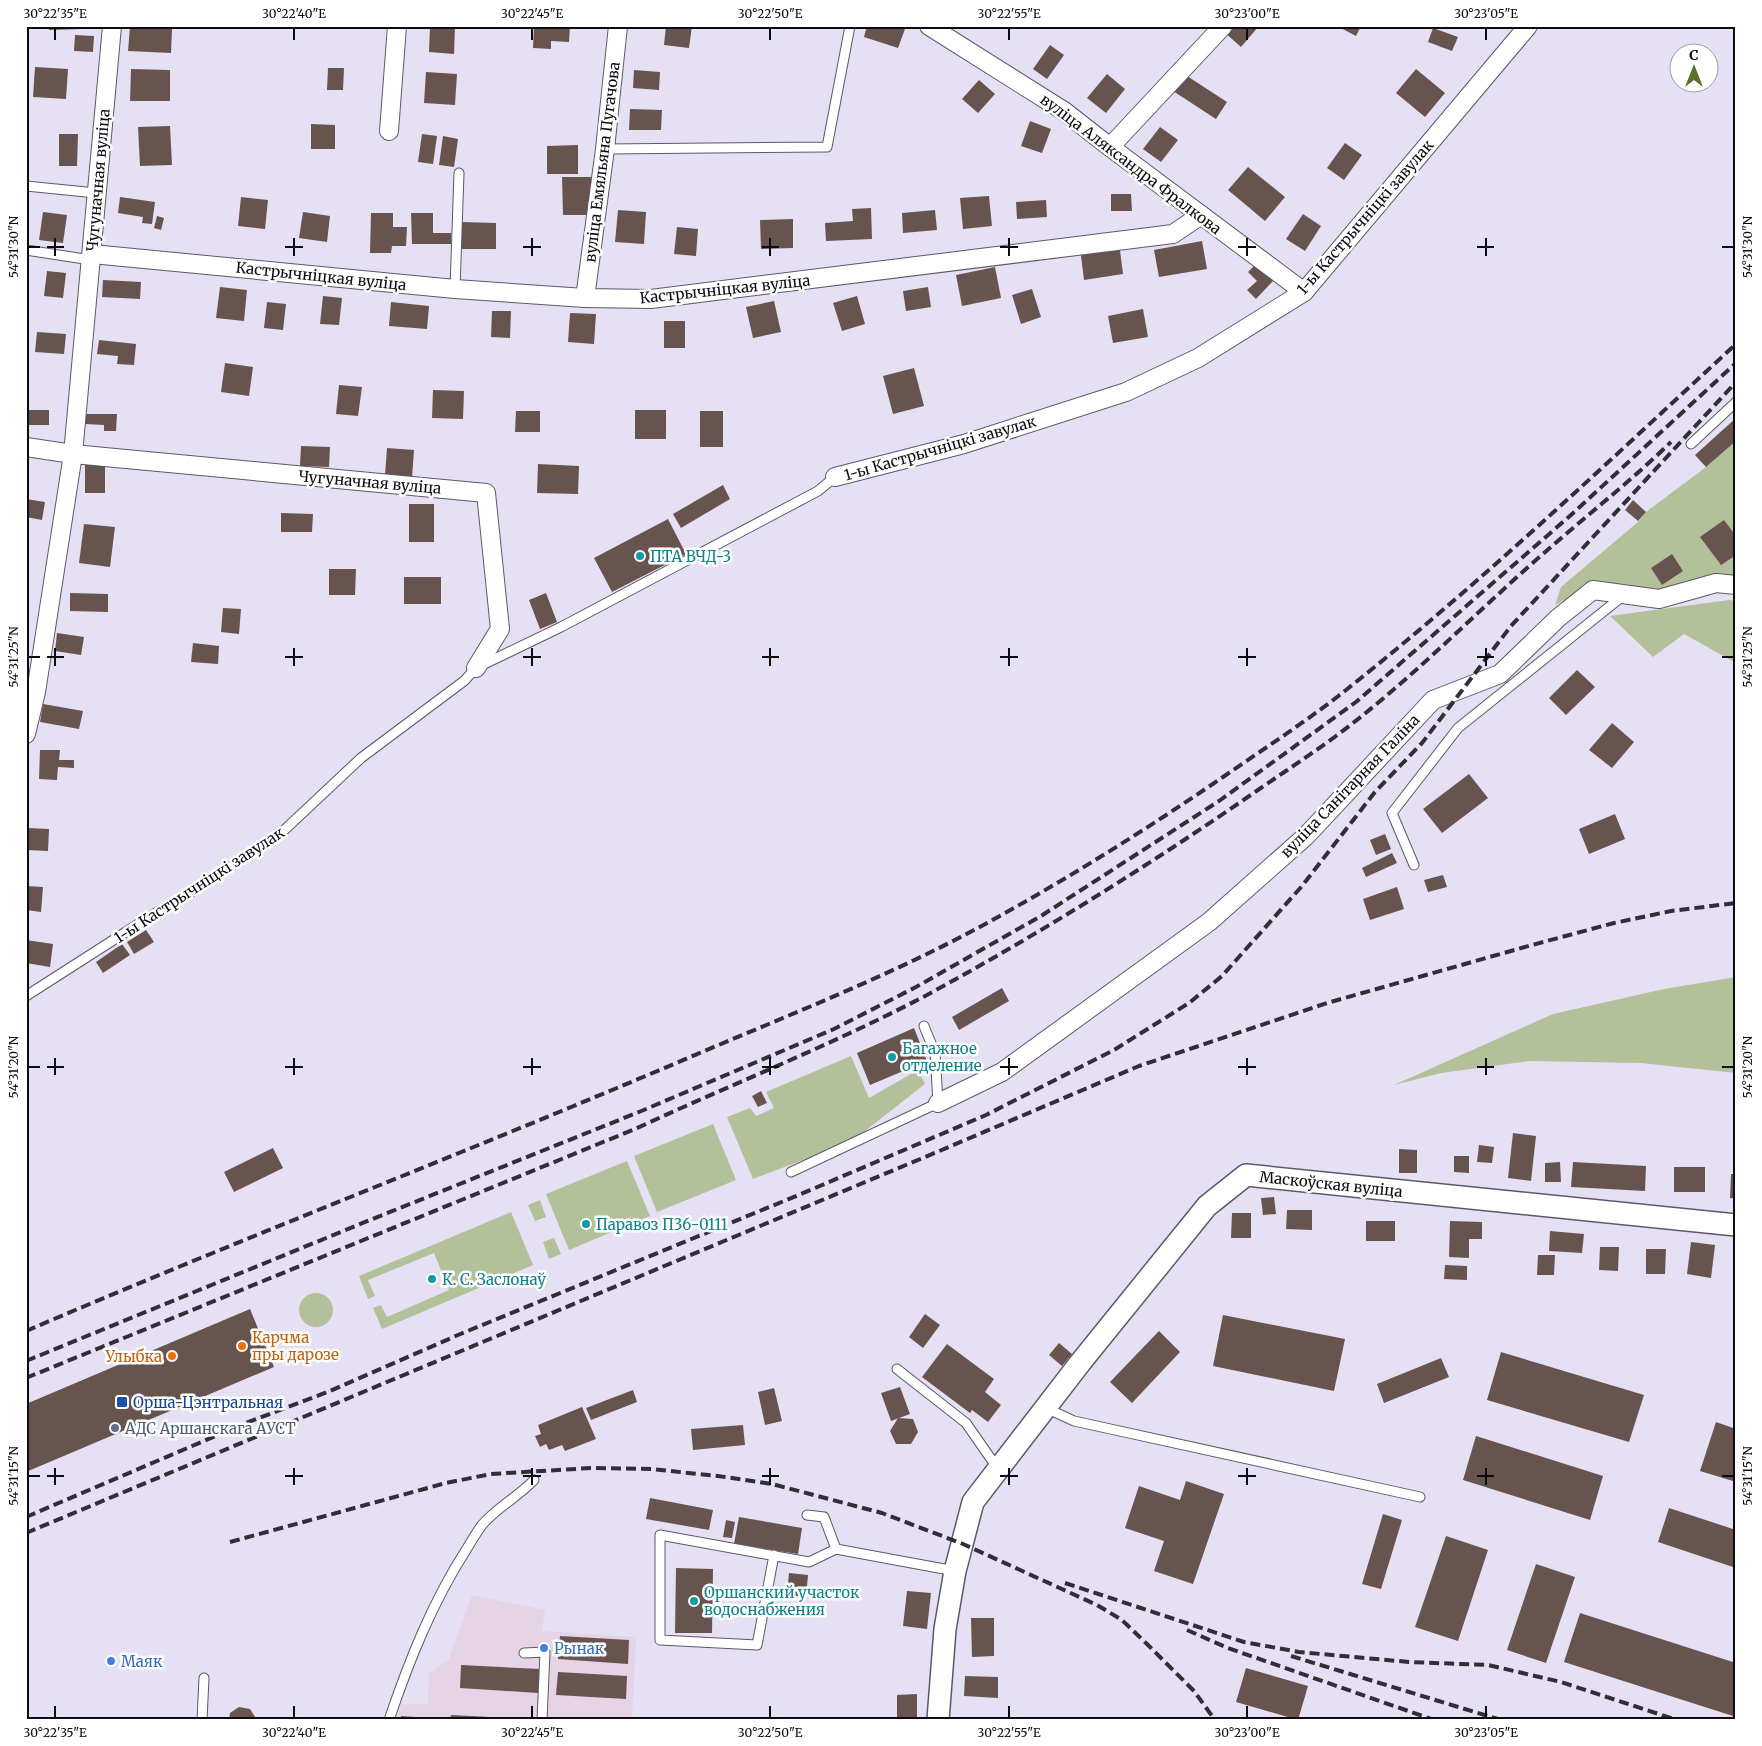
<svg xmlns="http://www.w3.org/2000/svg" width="1762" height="1746" font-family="Merriweather,serif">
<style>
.commercial{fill:#e4d4e6}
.green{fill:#b2c199}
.building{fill:#68544f}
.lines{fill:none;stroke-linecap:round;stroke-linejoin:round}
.service-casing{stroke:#5d5869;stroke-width:11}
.minor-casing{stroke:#5d5869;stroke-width:20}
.tertiary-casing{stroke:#5d5869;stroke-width:24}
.service{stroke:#fff;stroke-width:9}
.minor{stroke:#fff;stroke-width:18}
.tertiary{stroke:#fff;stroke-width:21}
.rail{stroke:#312e38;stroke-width:4;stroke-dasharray:10 5;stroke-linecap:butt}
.ticks{fill:none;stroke:#0d0b12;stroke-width:2}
.culture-dot{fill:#0f9aa8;stroke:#fff;stroke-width:2}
.food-dot{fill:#e8710a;stroke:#fff;stroke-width:2}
.transit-dot{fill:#1a4fb4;stroke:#fff;stroke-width:2}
.service-dot{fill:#5c6f8a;stroke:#fff;stroke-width:2}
.shop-dot{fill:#3f7fe0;stroke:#fff;stroke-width:2}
.labels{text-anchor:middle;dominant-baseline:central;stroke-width:5;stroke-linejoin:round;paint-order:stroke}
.street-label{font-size:15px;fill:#0d0b12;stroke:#fff}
.culture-label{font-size:15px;fill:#0d838f;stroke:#fff;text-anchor:start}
.food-label{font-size:15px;fill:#c56008;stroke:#fff;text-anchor:start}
.transit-label{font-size:15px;fill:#164399;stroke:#fff;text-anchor:start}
.service-label{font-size:15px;fill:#4e5e75;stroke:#fff;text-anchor:start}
.shop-label{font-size:15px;fill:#366cbe;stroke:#fff;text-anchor:start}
.neatline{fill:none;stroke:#0d0b12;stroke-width:2}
.ticks-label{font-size:12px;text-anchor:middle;fill:#0d0b12}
</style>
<rect width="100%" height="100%" fill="#e6e0f5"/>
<polygon class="commercial" points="472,1595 545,1610 542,1631 636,1637 632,1720 397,1720 400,1704 428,1704 429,1674 449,1659"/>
<g class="green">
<polygon points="1736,441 1736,577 1657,594 1599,583 1555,605 1561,587 1638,522 1646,512 1706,467"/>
<polygon points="1729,600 1736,601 1736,663 1684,634 1653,657 1610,616"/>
<polygon points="1736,977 1736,1073 1640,1063 1529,1061 1441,1073 1394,1085 1553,1014 1664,989"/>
<polygon points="851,1056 869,1098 918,1070 925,1084 851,1142 753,1179 727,1117 750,1108 756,1116 774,1108 766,1092"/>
<polygon points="713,1124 736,1180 657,1212 634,1156"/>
<polygon points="627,1161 650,1216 569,1250 546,1194"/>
<polygon points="540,1200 546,1217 535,1221 528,1205"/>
<polygon points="511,1212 533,1265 382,1329 373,1308 381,1305 387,1317 449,1290 434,1253 368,1280 375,1296 368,1299 359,1276"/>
<polygon points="554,1238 561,1254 549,1259 543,1242"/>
<circle cx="316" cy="1310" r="17"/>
</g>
<g class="building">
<polygon points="48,26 81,26 81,29 49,30"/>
<polygon points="430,26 455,26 454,54 429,52"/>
<polygon points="534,26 570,26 569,42 551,41 551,49 533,48"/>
<polygon points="666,26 692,26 689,48 664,45"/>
<polygon points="867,26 897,26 905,29 898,48 864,37"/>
<polygon points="1227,26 1259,26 1241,47 1223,31"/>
<polygon points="1337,26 1361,26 1356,36"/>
<polygon points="130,27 172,29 171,53 128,51"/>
<polygon points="1433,28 1458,37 1452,51 1428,42"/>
<polygon points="75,35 94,36 93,52 74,51"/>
<polygon points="1050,45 1064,55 1047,79 1033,69"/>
<polygon points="35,67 68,69 66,99 33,97"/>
<polygon points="328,68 344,68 343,90 327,90"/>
<polygon points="131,69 170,70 170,101 130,101"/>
<polygon points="1416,69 1445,93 1425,117 1396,93"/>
<polygon points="634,70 660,72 659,90 633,88"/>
<polygon points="426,72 457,74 455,105 424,103"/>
<polygon points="1107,74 1125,89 1106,113 1087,98"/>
<polygon points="1184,74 1227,102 1216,119 1173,91"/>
<polygon points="979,80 995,94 978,113 962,99"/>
<polygon points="630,109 662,110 661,130 629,130"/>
<polygon points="1030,121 1051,129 1042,153 1021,146"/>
<polygon points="311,124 335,125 335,149 311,149"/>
<polygon points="170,126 172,165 140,166 138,127"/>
<polygon points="1160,127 1178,140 1161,162 1143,149"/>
<polygon points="59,134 78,134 77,166 59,166"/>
<polygon points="422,134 437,136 433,164 418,162"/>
<polygon points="443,136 458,139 454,167 439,165"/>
<polygon points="1345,143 1362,155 1344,180 1327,168"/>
<polygon points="578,145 578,174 547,174 547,146"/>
<polygon points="1248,167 1285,197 1265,221 1228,190"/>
<polygon points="562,177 591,177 591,215 563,215"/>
<polygon points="1111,194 1131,194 1132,211 1111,211"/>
<polygon points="989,196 992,226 963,229 960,198"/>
<polygon points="120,197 155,202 152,224 142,223 143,217 118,213"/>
<polygon points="241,197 268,200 265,229 238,226"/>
<polygon points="1046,200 1047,217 1017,219 1016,202"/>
<polygon points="871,208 872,239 826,241 825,223 853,221 852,209"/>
<polygon points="618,210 646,212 644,244 615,242"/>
<polygon points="935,210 937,230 903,233 902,213"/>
<polygon points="43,212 67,215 63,243 39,240"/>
<polygon points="303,212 330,216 327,242 299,238"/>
<polygon points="371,213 393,213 393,227 407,227 406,246 392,246 391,253 370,253"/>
<polygon points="411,213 433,213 433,233 451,233 451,244 412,244"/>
<polygon points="1303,214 1321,226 1305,251 1286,239"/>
<polygon points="157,216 164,218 161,230 154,228"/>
<polygon points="793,219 793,248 761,249 760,220"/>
<polygon points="462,222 496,223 496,249 462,249"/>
<polygon points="677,227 698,229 696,256 674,254"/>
<polygon points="1202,241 1207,269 1159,277 1154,250"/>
<polygon points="1119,243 1123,274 1084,280 1080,248"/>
<polygon points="1256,264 1273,281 1256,299 1247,290 1257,281 1248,272"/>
<polygon points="995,267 1001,298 962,306 956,275"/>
<polygon points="47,271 66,273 63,298 44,296"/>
<polygon points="103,280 141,282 140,299 102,297"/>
<polygon points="220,287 247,290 244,321 216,318"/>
<polygon points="928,287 931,307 906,311 903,291"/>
<polygon points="1032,289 1041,317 1021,324 1012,295"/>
<polygon points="323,296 342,298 339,325 320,324"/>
<polygon points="857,296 865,324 842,331 833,303"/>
<polygon points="774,301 781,332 753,338 746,307"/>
<polygon points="267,302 286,304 283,330 264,328"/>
<polygon points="391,302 429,306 427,329 389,326"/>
<polygon points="1143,309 1148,337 1113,343 1108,316"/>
<polygon points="492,311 511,311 510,338 491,337"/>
<polygon points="570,313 596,314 594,344 568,342"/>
<rect x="664" y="321" width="21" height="27"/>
<polygon points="37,332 66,334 64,354 35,352"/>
<polygon points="99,340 136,344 134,365 117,364 118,356 97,354"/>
<polygon points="225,363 253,367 249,396 221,392"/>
<polygon points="914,368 924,406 893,414 883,376"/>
<polygon points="339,385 362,387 358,416 336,414"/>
<polygon points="433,390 464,391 463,419 432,418"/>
<rect x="26" y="410" width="23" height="15"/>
<rect x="635" y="410" width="31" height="29"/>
<polygon points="516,411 540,411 540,432 515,432"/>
<rect x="700" y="411" width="23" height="36"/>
<polygon points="85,414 117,414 116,431 104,431 104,425 85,424"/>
<polygon points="1736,418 1736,441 1706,467 1695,455"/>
<polygon points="301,446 330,447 329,467 300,466"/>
<polygon points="387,448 414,450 412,478 385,475"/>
<rect x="85" y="462" width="20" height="31"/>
<polygon points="538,464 579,466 578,494 537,493"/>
<polygon points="723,485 730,499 681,528 673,514"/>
<polygon points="26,499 45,502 42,520 26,517"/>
<polygon points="1633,500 1646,512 1638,521 1625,510"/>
<rect x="409" y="504" width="25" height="38"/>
<polygon points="281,513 313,514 312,532 281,532"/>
<polygon points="668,519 686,554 612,592 594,558"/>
<polygon points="1724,520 1736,536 1736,555 1721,565 1700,537"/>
<polygon points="84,524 115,527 110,567 79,563"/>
<polygon points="1672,554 1683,571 1662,585 1651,568"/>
<polygon points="329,569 356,569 355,595 329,595"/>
<rect x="404" y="577" width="37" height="27"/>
<polygon points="70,593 108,594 108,612 70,611"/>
<polygon points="546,593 557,622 540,629 529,600"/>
<polygon points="223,608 241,609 239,634 221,632"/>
<polygon points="57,633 84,637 81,655 55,651"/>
<polygon points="193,643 219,646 218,664 191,662"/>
<polygon points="1577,670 1595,687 1566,715 1549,698"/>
<polygon points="43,704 83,711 79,729 40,722"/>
<polygon points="1612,723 1634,742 1612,768 1589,750"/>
<polygon points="40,750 60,750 59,760 74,760 74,768 58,767 57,780 39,779"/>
<polygon points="1469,774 1488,798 1442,833 1423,809"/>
<polygon points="1615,814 1625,839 1589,854 1579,829"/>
<polygon points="28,828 49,829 48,851 27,850"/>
<polygon points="1385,834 1391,849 1376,855 1370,840"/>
<polygon points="1392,853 1397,863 1366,877 1362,868"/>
<polygon points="1443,875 1447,887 1428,892 1424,880"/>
<polygon points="26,886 43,887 41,912 26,910"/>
<polygon points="1397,887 1404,909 1370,920 1363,899"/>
<polygon points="146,930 154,942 134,954 127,942"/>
<polygon points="26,940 53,944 50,967 26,963"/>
<polygon points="122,944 130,955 103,973 96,962"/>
<polygon points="1002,988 1009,1001 959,1030 952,1017"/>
<polygon points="914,1028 927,1061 870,1085 857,1053"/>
<polygon points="761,1091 767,1103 758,1107 752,1096"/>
<polygon points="1513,1133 1536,1136 1531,1181 1508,1178"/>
<polygon points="1479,1145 1494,1147 1492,1163 1477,1162"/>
<polygon points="273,1148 283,1168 234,1192 224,1172"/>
<polygon points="1399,1149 1417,1150 1417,1173 1399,1173"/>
<polygon points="1454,1156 1469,1156 1469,1173 1454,1172"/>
<polygon points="1560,1162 1561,1182 1545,1182 1545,1163"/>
<polygon points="1573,1162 1646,1166 1645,1191 1571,1187"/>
<rect x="1674" y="1167" width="31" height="25"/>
<polygon points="1731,1174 1736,1174 1736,1199 1730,1198"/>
<polygon points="1274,1197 1276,1214 1263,1215 1261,1198"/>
<polygon points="1287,1210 1312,1210 1312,1230 1286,1229"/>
<polygon points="1232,1213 1251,1213 1251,1238 1231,1238"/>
<rect x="1366" y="1221" width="29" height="20"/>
<polygon points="1450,1221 1482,1222 1482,1239 1469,1239 1469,1258 1449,1257"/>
<polygon points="1550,1231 1584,1234 1582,1253 1549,1251"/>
<polygon points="1691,1242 1715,1245 1711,1278 1687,1274"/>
<polygon points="1600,1247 1619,1247 1618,1271 1599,1270"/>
<polygon points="1646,1249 1666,1249 1665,1274 1646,1274"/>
<polygon points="1538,1255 1555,1255 1554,1275 1537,1275"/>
<polygon points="1445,1265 1467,1266 1467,1280 1444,1279"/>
<polygon points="250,1309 274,1367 26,1472 26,1404"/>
<polygon points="925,1314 940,1325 923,1348 909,1337"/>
<polygon points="1223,1315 1345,1339 1334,1391 1213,1366"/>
<polygon points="1159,1331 1180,1352 1132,1403 1110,1382"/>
<polygon points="1059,1343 1072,1354 1062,1366 1049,1355"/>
<polygon points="947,1344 994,1379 985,1392 1001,1405 988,1422 972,1410 970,1413 922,1377"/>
<polygon points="1501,1352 1644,1395 1629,1442 1487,1400"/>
<polygon points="1441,1358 1449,1377 1384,1403 1377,1384"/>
<polygon points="900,1387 910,1414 891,1421 881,1393"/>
<polygon points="774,1388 782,1421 765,1425 758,1392"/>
<polygon points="633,1390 637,1402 591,1420 586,1408"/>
<polygon points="582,1407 596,1439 565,1451 562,1445 549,1450 546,1444 540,1447 535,1436 541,1434 538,1425"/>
<polygon points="898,1418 913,1419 918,1432 911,1444 896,1444 890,1431"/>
<polygon points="1716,1422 1736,1429 1736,1482 1700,1471"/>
<polygon points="743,1425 745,1445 693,1450 691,1429"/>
<polygon points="1476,1436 1603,1476 1590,1520 1463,1480"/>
<polygon points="1186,1481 1224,1494 1193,1584 1154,1571 1164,1541 1125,1528 1139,1486 1180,1500"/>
<polygon points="650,1498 713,1510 709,1530 646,1519"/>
<polygon points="1669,1508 1736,1530 1736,1568 1658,1542"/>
<polygon points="1383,1514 1402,1520 1381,1589 1362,1584"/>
<polygon points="739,1517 802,1528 798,1554 734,1544"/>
<polygon points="726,1520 735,1522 732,1538 723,1537"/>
<polygon points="1446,1536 1488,1550 1458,1641 1415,1627"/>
<polygon points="1536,1564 1575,1577 1546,1663 1507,1650"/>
<polygon points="676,1568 713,1569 712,1633 675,1633"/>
<polygon points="789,1573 808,1575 806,1597 787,1595"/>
<polygon points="907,1591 931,1593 927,1629 903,1626"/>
<polygon points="1580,1613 1736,1663 1736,1717 1564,1662"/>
<polygon points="971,1618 994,1618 994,1656 972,1657"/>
<polygon points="560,1636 629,1640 628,1664 558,1659"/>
<polygon points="461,1665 540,1669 538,1693 460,1688"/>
<polygon points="1246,1668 1308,1686 1298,1720 1236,1702"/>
<polygon points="558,1672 627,1676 626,1699 556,1695"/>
<polygon points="965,1676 998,1677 998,1698 964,1696"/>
<polygon points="917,1694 917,1720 897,1720 897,1695"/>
<polygon points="239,1707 250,1709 257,1720 229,1720 230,1713"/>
<polygon points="451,1715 509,1718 509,1720 450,1720"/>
<polygon points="401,1716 429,1718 429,1720 401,1720"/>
</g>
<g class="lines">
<defs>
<g id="service">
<polyline points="605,149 827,147 850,26"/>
<polyline points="26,186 96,193"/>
<polyline points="26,250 91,260"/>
<polyline points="455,289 459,173"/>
<polyline points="1691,444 1736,402"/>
<polyline points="1414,865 1392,813 1458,728 1624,595"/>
<polyline points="26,996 154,914 184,897 279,835 361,758 464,681 476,668 561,627 818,491 835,477"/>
<polyline points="791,1172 938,1103 935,1053 924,1026"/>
<polyline points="897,1369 966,1423 998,1469"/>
<polyline points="1046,1408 1074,1421 1420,1497"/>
<polyline points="807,1515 824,1517 836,1549 955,1571"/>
<polyline points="774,1555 757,1645 660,1640 660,1535 809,1562 836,1549"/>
<polyline points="524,1653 545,1652 542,1720"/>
<polyline points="202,1720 204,1678"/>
<path d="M389 1720C409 1661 432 1603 466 1550 471 1542 476 1533 482 1525 497 1507 518 1497 534 1480"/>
</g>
<g id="minor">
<polyline points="929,26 1064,111 1110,147 1304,292"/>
<polyline points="389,131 397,26"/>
<polyline points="1110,147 1223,26"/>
<polyline points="92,254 455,289 585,298 651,299 1173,234 1201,215"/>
<polyline points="585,298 605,149 618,26"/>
<polyline points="26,447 73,454 486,493 500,629 476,668"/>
<polyline points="835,477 964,444 1126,392 1198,358 1304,292 1528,26"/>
<polyline points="26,734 36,692 73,454 112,26"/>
<polyline points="938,1103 1002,1072 1209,922 1306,836 1433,700 1500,674 1558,618 1593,590 1659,599 1716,583 1736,585"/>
</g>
<polyline id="tertiary" points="938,1720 945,1629 955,1571 973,1502 1080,1363 1207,1206 1246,1175 1736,1225"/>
</defs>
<use href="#service" class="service-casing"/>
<use href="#minor" class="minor-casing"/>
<use href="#tertiary" class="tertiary-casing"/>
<use href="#service" class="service"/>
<use href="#minor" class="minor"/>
<use href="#tertiary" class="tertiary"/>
<g class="rail">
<path d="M26 1331C250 1235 478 1148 702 1052 794 1013 888 976 976 929 1061 883 1144 831 1223 777 1265 748 1307 721 1346 690 1482 582 1608 462 1736 344"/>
<polyline points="26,1361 370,1220 639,1112 834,1029 916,987 1041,916 1219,801 1356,702 1571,515 1736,363"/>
<path d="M26 1378 635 1129C732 1084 832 1045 927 995 1041 933 1151 864 1258 790 1284 772 1310 755 1336 736 1410 681 1474 614 1544 553 1586 516 1631 481 1671 442"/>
<polyline points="26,1517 246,1423 330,1391 458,1335 801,1194 986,1115 1114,1050 1189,1003 1222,976 1302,886 1375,792 1422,743 1511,626 1736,382"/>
<polyline points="26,1533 937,1152 1139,1066 1327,1003 1532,945 1614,923 1671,911 1736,903"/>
<polyline points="230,1542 446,1483 491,1474 591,1468 651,1469 718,1476 772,1484 882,1513 963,1544 1097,1605 1122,1620 1149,1646 1194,1691 1215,1720"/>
<polyline points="1065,1583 1244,1642 1299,1652 1409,1662 1488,1665 1561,1682 1677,1720"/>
<polyline points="1187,1630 1228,1648 1434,1720"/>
<polyline points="1291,1656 1501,1720"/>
</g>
</g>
<path class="ticks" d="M55 28V40M294 28V40M532 28V40M770 28V40M1009 28V40M1247 28V40M1486 28V40M55 238V256M294 238V256M532 238V256M770 238V256M1009 238V256M1247 238V256M1486 238V256M28 247H40M47 247H64M285 247H303M523 247H541M762 247H779M1000 247H1018M1238 247H1256M1477 247H1494M1722 247H1734M55 648V666M294 648V666M532 648V666M770 648V666M1009 648V666M1247 648V666M1486 648V666M28 657H40M47 657H64M285 657H303M523 657H541M762 657H779M1000 657H1018M1238 657H1256M1477 657H1494M1722 657H1734M55 1058V1075M294 1058V1075M532 1058V1075M770 1058V1075M1009 1058V1075M1247 1058V1075M1486 1058V1075M28 1067H40M47 1067H64M285 1067H303M523 1067H541M762 1067H779M1000 1067H1018M1238 1067H1256M1477 1067H1494M1722 1067H1734M55 1468V1485M294 1468V1485M532 1468V1485M770 1468V1485M1009 1468V1485M1247 1468V1485M1486 1468V1485M28 1476H40M47 1476H64M285 1476H303M523 1476H541M762 1476H779M1000 1476H1018M1238 1476H1256M1477 1476H1494M1722 1476H1734M55 1706V1718M294 1706V1718M532 1706V1718M770 1706V1718M1009 1706V1718M1247 1706V1718M1486 1706V1718"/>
<g class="culture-dot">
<circle cx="640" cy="556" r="5"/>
<circle cx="892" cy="1057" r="5"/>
<circle cx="586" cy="1224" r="5"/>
<circle cx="432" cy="1279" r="5"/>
<circle cx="694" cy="1601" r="5"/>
</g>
<g class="food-dot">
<circle cx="242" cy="1346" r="5"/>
<circle cx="172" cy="1356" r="5"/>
</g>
<rect class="transit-dot" x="116" y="1396" width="12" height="12" rx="2.5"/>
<circle class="service-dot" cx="115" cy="1428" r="5"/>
<g class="shop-dot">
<circle cx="544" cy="1648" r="5"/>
<circle cx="111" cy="1661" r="5"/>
</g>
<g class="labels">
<g class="street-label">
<text transform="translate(602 162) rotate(-83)">вуліца Емяльяна Пугачова</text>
<text transform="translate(1131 164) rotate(37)">вуліца Аляксандра Фралкова</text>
<text transform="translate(98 180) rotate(-85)">Чугуначная вуліца</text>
<text transform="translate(1365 217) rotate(-49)">1-ы Кастрычніцкі завулак</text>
<text transform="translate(321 276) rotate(6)">Кастрычніцкая вуліца</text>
<text transform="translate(725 289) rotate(-6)">Кастрычніцкая вуліца</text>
<text transform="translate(940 448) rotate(-16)">1-ы Кастрычніцкі завулак</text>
<text transform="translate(370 482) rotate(5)">Чугуначная вуліца</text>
<text transform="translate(1350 786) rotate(-46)">вуліца Санітарная Галіна</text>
<text transform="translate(199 885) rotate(-33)">1-ы Кастрычніцкі завулак</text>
<text transform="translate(1331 1184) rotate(6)">Маскоўская вуліца</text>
</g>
<g class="culture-label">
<text x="650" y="556">ПТА ВЧД-3</text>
<text x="902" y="1048">Багажное<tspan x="902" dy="17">отделение</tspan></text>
<text x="596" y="1224">Паравоз П36-0111</text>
<text x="442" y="1279">К. С. Заслонаў</text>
<text x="704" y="1592">Оршанский участок<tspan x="704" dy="17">водоснабжения</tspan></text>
</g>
<g class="food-label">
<text x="252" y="1337">Карчма<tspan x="252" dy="17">пры дарозе</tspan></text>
<text x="162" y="1356" text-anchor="end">Улыбка</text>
</g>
<g class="transit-label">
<text x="133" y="1402">Орша-Цэнтральная</text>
</g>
<g class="service-label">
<text x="125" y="1428">АДС Аршанскага АУСТ</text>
</g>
<g class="shop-label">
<text x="554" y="1648">Рынак</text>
<text x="121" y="1661">Маяк</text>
</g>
</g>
<rect width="1762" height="1746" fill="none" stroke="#ffffff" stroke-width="55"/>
<g transform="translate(1694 68)"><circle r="24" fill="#ffffff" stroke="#9e9da0"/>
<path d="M0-4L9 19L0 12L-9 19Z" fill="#597326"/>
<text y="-8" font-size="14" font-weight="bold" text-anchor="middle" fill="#0d0b12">С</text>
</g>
<rect x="28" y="28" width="1706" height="1690" class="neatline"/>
<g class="ticks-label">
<text x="55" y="18">30°22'35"E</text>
<text x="294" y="18">30°22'40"E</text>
<text x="532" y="18">30°22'45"E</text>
<text x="770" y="18">30°22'50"E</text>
<text x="1009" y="18">30°22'55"E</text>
<text x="1247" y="18">30°23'00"E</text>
<text x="1486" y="18">30°23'05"E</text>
<text transform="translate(14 247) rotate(-90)" y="4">54°31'30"N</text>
<text transform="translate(1748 247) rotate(-90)" y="4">54°31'30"N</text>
<text transform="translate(14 657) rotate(-90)" y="4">54°31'25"N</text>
<text transform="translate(1748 657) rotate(-90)" y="4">54°31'25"N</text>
<text transform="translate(14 1067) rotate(-90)" y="4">54°31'20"N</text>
<text transform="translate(1748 1067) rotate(-90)" y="4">54°31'20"N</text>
<text transform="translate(14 1476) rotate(-90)" y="4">54°31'15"N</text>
<text transform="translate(1748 1476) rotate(-90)" y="4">54°31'15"N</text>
<text x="55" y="1737">30°22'35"E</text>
<text x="294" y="1737">30°22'40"E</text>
<text x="532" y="1737">30°22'45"E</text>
<text x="770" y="1737">30°22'50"E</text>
<text x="1009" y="1737">30°22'55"E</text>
<text x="1247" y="1737">30°23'00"E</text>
<text x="1486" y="1737">30°23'05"E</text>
</g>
</svg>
